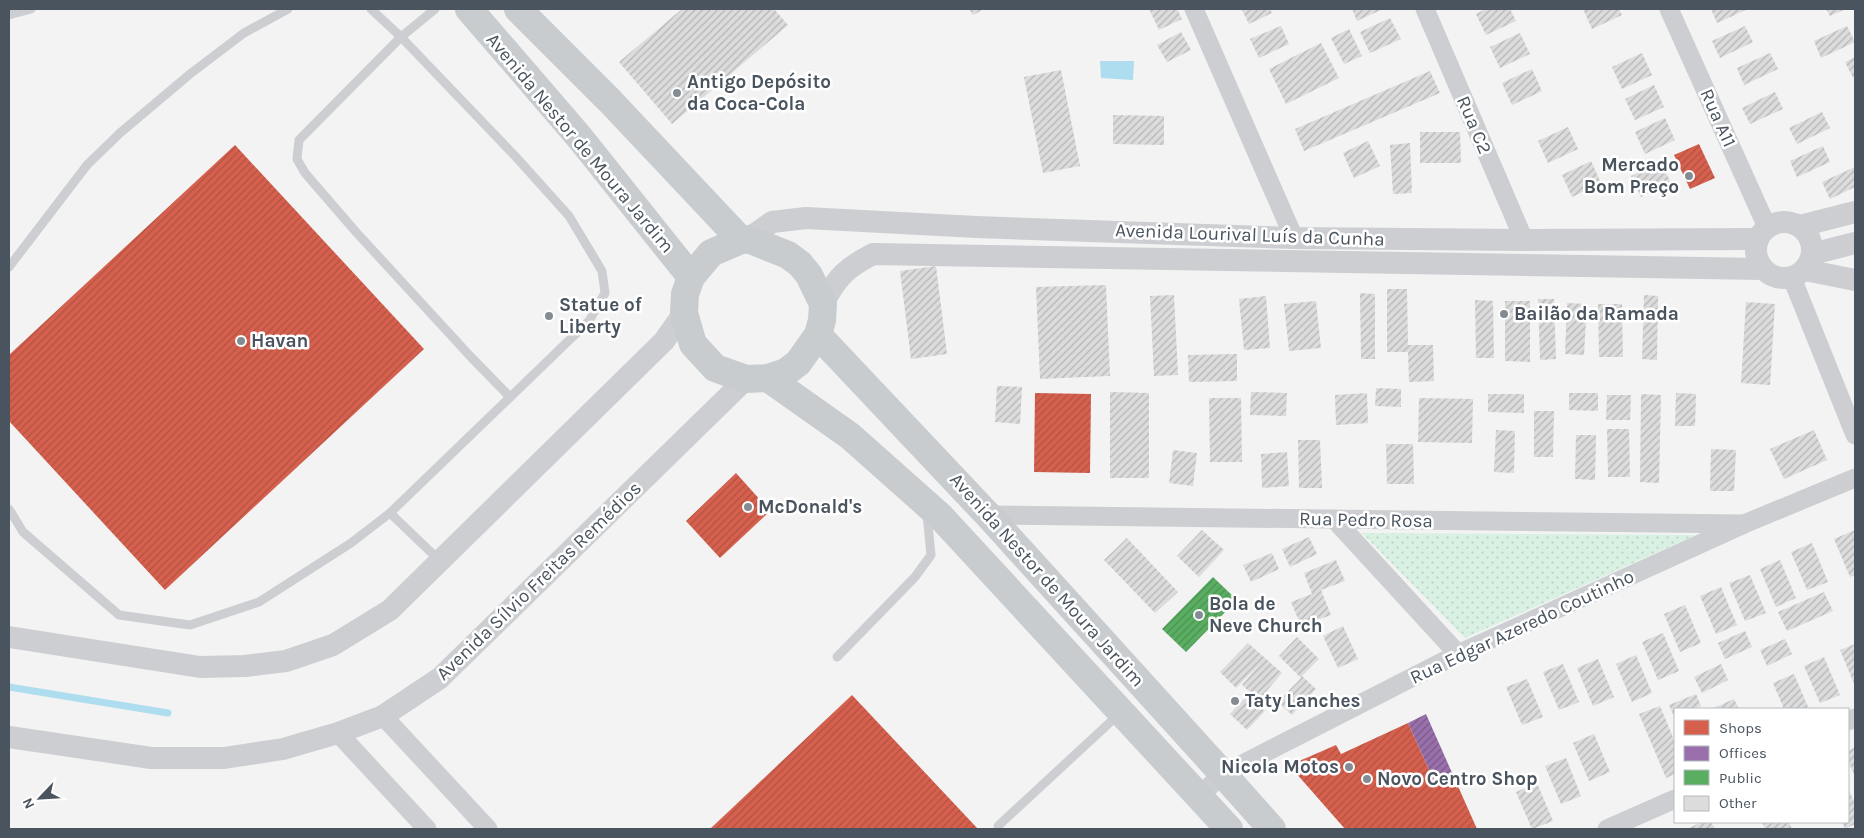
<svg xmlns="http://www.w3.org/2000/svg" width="1864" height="838" font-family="Karla,sans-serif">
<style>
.park{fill:url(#park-dots)}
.water{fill:#adddee}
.shops{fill:url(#shops-hatch)}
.offices{fill:url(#offices-hatch)}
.public{fill:url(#public-hatch)}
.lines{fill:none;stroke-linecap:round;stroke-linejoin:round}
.stream{stroke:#adddee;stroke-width:7}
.building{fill:url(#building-hatch)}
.service{stroke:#ccced1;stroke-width:9}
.minor{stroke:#ccced1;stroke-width:19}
.tertiary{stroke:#ccced1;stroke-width:22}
.primary{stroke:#c8cccf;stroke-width:28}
.poi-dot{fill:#848c93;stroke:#fff;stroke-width:2}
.labels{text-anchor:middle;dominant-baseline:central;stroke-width:5;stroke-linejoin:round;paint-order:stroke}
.poi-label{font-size:19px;font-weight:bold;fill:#49545f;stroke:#fff;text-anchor:start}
.street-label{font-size:19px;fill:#49545f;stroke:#fff}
</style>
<defs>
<pattern id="park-dots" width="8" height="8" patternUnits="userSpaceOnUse" patternTransform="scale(1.25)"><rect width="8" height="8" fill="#d8f1e3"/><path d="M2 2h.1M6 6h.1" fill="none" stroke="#bbd1c5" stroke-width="1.8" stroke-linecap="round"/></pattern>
<pattern id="shops-hatch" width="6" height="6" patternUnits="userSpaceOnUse" patternTransform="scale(1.25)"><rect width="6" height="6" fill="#d6604d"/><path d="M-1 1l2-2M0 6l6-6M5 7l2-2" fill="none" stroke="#b05243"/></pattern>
<pattern id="offices-hatch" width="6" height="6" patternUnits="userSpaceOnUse" patternTransform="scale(1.25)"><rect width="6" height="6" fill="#9970ab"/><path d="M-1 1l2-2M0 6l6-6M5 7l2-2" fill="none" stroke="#785a87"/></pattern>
<pattern id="public-hatch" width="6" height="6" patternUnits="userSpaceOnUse" patternTransform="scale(1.25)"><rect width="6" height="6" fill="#5aae61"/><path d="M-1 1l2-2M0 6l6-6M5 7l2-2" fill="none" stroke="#4c9053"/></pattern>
<pattern id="building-hatch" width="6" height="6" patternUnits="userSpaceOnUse" patternTransform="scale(1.25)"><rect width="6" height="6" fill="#dcdcdd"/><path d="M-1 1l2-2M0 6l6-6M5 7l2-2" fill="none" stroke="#b4b5b6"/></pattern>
</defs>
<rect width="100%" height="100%" fill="#f3f3f3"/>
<polygon class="park" points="1362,533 1696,535 1465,638"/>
<polygon class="water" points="1100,61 1134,61 1133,80 1101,78"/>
<g class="shops">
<polygon points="1699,144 1715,178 1690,189 1674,155"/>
<polygon points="235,145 424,349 165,590 9,421 9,355"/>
<polygon points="1035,393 1091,394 1090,473 1034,472"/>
<polygon points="736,473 770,511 720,558 686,521"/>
<polygon points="852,695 978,829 710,829"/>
<polygon points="1408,723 1435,783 1453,775 1477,829 1345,829 1295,772 1297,762 1336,745 1341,754"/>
</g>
<polygon class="offices" points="1426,714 1453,775 1435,783 1408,723"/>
<polygon class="public" points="1213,577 1237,600 1186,652 1162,629"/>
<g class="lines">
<polyline class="stream" points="9,687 168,713"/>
</g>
<g class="building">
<polygon points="682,9 774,9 788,25 672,124 619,62"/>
<polygon points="969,9 984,9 973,15"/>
<polygon points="1149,9 1177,9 1182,19 1159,30"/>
<polygon points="1244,9 1270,9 1272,13 1249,24 1242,10"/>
<polygon points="1352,9 1383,9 1357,21"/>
<polygon points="1486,9 1510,9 1516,21 1486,35 1476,14"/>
<polygon points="1583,9 1619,9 1622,15 1592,29"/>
<polygon points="1711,9 1748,9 1717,23"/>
<polygon points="1826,9 1846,9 1830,16"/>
<polygon points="1390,18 1401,39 1370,53 1360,32"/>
<polygon points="1281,26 1289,44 1259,58 1250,39"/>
<polygon points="1745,26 1753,42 1720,58 1712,41"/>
<polygon points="1847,26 1855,42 1821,58 1814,41"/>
<polygon points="1349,29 1362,56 1344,64 1331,38"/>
<polygon points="1181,32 1191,50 1167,62 1157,45"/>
<polygon points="1520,33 1530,54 1500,68 1490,47"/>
<polygon points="1321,43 1339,78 1286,104 1269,69"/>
<polygon points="1642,53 1652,75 1622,89 1612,67"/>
<polygon points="1770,53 1778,69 1744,85 1737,68"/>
<polygon points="1855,57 1855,77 1853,78 1845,62"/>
<polygon points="1532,69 1542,91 1512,105 1502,83"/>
<polygon points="1061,70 1080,166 1043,173 1024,77"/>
<polygon points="1430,71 1440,93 1304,151 1295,129"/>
<polygon points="1654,85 1664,107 1635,120 1625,99"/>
<polygon points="1775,92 1783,109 1750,124 1742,108"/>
<polygon points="1822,112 1830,128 1797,144 1789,128"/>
<polygon points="1113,115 1164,116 1164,145 1113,144"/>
<polygon points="1665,118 1675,140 1645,154 1635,132"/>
<polygon points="1568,127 1578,149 1548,163 1538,141"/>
<polygon points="1420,132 1460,132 1461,163 1420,163"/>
<polygon points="1368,141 1380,166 1354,178 1343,153"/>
<polygon points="1410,143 1412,193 1393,194 1390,145"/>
<polygon points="1823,146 1830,162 1797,177 1790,161"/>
<polygon points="1591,161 1601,183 1572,197 1562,175"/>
<polygon points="1661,162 1671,183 1641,197 1631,176"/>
<polygon points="1855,167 1855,187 1830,199 1822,182"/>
<polygon points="936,266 947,354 911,359 900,271"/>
<polygon points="1106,285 1110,376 1040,379 1036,287"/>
<polygon points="1387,289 1407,289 1408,345 1433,345 1434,381 1409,382 1408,352 1387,352"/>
<polygon points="1360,293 1375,294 1375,359 1361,359"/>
<polygon points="1174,295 1178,375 1154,376 1150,296"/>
<polygon points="1644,295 1658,296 1657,360 1642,359"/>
<polygon points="1266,296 1270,348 1244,350 1239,299"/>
<polygon points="1538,299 1554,299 1556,359 1540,360"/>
<polygon points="1475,300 1493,301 1494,358 1476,358"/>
<polygon points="1316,301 1321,348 1289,351 1284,304"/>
<polygon points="1505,301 1530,301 1530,362 1505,361"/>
<polygon points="1746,302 1775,304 1770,385 1741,383"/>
<polygon points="1567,303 1587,304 1584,355 1565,354"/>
<polygon points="1598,304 1622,304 1623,357 1599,357"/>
<polygon points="1237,354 1237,381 1189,382 1188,355"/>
<polygon points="997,386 1022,387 1020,424 995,422"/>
<polygon points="1376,388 1401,389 1401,407 1375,406"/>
<polygon points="1110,392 1149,393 1149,478 1110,478"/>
<polygon points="1251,392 1287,393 1286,416 1250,415"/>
<polygon points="1367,393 1368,423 1336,425 1335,395"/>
<polygon points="1569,393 1598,393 1598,411 1569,410"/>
<polygon points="1676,393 1696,394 1695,426 1675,426"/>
<polygon points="1488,394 1524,394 1524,413 1488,412"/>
<polygon points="1641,394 1661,395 1659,483 1640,482"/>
<polygon points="1607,395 1631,395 1630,420 1606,420"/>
<polygon points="1209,398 1241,398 1242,462 1210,462"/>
<polygon points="1419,398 1473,399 1472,443 1418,442"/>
<polygon points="1534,411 1554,411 1553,457 1534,457"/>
<polygon points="1607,429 1629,429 1630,477 1608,477"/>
<polygon points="1496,430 1515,431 1514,473 1494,472"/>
<polygon points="1814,430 1827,460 1784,479 1770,449"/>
<polygon points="1576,435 1596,435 1595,480 1575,479"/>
<polygon points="1298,440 1320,440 1322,488 1299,488"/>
<polygon points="1386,444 1413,444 1414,484 1387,484"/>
<polygon points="1711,449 1736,450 1734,491 1710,491"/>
<polygon points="1173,450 1197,453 1193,486 1169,483"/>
<polygon points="1287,452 1289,486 1262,488 1261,454"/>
<polygon points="1202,530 1224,550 1199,577 1177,556"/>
<polygon points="1855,530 1855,575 1850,577 1834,539"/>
<polygon points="1309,537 1317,554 1290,567 1282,549"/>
<polygon points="1127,538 1178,592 1155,613 1104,560"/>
<polygon points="1812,543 1828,582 1807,590 1791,552"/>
<polygon points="1272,553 1279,569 1251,582 1243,565"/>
<polygon points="1336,560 1345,581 1321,590 1331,615 1301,626 1291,602 1312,594 1304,573"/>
<polygon points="1780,560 1796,598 1776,607 1760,569"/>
<polygon points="1750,575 1766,613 1745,621 1729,583"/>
<polygon points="1721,587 1737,625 1716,634 1700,596"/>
<polygon points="1824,592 1833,611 1787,631 1778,612"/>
<polygon points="1685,605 1701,643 1680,652 1664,614"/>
<polygon points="1343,626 1358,659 1338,668 1323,636"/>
<polygon points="1745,631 1752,647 1725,659 1718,643"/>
<polygon points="1663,633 1679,671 1658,680 1642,642"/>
<polygon points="1297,637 1319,659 1302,676 1316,689 1292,715 1278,702 1301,678 1279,656"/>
<polygon points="1785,639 1792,654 1767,666 1760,650"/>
<polygon points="1248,643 1282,673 1259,700 1242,685 1260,664 1236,688 1220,672"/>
<polygon points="1855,644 1855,686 1840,650"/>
<polygon points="1636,655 1652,693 1632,702 1616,664"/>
<polygon points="1824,657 1840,695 1820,703 1804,666"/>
<polygon points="1598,659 1614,697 1593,706 1577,668"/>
<polygon points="1563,664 1579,702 1559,710 1543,672"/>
<polygon points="1721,664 1728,680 1702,693 1694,677"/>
<polygon points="1794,674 1809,709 1784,709 1773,683"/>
<polygon points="1527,679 1543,717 1522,725 1506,687"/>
<polygon points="1696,694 1701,706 1693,709 1675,709 1675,719 1669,705"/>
<polygon points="1248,695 1265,711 1247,730 1230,714"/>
<polygon points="1734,699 1739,709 1715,709 1714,708"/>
<polygon points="1660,706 1675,742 1675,774 1666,778 1639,714"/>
<polygon points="1594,734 1610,772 1589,781 1573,743"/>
<polygon points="1855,747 1855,777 1848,761 1848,751"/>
<polygon points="1566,758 1581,796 1561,804 1545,766"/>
<polygon points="1537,783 1553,821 1532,829 1516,792"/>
<polygon points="1848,788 1855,804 1855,824 1845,829 1842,822 1848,822"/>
<polygon points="1702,822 1711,822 1715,829 1687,829"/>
<polygon points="1762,822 1789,822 1792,829 1765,829"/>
</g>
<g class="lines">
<g class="service">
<polyline points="371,9 401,37 299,140 297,159 305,173 356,232 470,356 510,397"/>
<polyline points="435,9 401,37 516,157 569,216 602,271 605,293 589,321 390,513 439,560"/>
<polyline points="9,15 31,9"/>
<polyline points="9,267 87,165 120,133 190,74 244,33 288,9"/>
<polyline points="9,509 23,532 119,615 190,625 259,602 351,543 390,513"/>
<polyline points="837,657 915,577 931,555 927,514"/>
<polyline points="998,826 1119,714"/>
</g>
<g class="minor">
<polyline points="1194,9 1294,238"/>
<polyline points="1425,9 1524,240"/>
<polyline points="1669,9 1767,227"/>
<polyline points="1792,278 1855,435"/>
<polyline points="988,515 1744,524"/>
<polyline points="1334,519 1458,654"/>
<polyline points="383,716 488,829"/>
<polyline points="1848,721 1855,718"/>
<polyline points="338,733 427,829"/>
<polyline points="1199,796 1223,774 1458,654 1744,524 1855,478"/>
<polyline points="1607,829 1675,799"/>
</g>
<g class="tertiary">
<circle cx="1784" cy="250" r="28"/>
<polyline points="1800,226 1855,212"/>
<polyline points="748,239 772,222 806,218 976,227 1294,238 1524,240 1757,239"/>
<polyline points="1812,254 1855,243"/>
<polyline points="1805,270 1855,280"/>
<path d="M823 304C837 277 846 268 873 254L1762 269"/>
<polyline points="9,637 200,667 245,666 286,661 333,645 390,610 664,341 684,313"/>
<polyline points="9,737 151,758 224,758 283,749 338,733 383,716 440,678 746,379"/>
</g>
<g class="primary">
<polyline points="469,9 580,138 691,277"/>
<polyline points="518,9 610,101 741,240"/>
<polygon points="748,239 788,255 800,264 809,275 823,304 822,320 818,335 798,363 786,372 768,378 746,379 715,368 693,344 684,313 685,294 691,277 711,253 741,240"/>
<polyline points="818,335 988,515 1223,774 1272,829"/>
<polyline points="768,378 850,436 940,516 1229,829"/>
</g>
</g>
<g class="poi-dot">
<circle cx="677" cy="93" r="5"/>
<circle cx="1689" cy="176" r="5"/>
<circle cx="1504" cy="314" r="5"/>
<circle cx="549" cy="316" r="5"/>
<circle cx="241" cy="341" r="5"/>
<circle cx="748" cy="507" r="5"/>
<circle cx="1199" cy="615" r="5"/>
<circle cx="1235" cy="701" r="5"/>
<circle cx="1349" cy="767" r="5"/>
<circle cx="1367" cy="779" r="5"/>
</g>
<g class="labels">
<g class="poi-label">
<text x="687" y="82">Antigo Depósito<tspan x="687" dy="22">da Coca-Cola</tspan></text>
<text x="1679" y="165" text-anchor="end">Mercado<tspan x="1679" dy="22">Bom Preço</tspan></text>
<text x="559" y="305">Statue of<tspan x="559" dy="22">Liberty</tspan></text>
<text x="1514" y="314">Bailão da Ramada</text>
<text x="251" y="341">Havan</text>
<text x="758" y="507">McDonald's</text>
<text x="1209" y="604">Bola de<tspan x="1209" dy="22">Neve Church</tspan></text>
<text x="1245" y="701">Taty Lanches</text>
<text x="1339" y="767" text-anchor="end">Nicola Motos</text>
<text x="1377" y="779">Novo Centro Shop</text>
</g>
<g class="street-label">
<text transform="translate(1718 118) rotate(66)">Rua A11</text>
<text transform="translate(1474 125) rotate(67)">Rua C2</text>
<text transform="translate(580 143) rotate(50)">Avenida Nestor de Moura Jardim</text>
<text transform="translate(1250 235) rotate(2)">Avenida Lourival Luís da Cunha</text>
<text transform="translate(1366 520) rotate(1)">Rua Pedro Rosa</text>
<text transform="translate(1047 580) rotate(48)">Avenida Nestor de Moura Jardim</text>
<text transform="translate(539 581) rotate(-44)">Avenida Sílvio Freitas Remédios</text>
<text transform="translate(1522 627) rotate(-25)">Rua Edgar Azeredo Coutinho</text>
</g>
</g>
<rect width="1864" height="838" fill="none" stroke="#49545f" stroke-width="20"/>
<rect x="1674" y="708" width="175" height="115" fill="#ffffff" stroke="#b6bbbf"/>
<rect x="1684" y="720" width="25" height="15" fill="#d6604d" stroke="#b6bbbf"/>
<text x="1719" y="733" font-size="15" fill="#49545f">Shops</text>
<rect x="1684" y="746" width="25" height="15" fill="#9970ab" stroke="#b6bbbf"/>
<text x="1719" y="758" font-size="15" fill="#49545f">Offices</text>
<rect x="1684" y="770" width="25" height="15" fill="#5aae61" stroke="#b6bbbf"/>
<text x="1719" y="783" font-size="15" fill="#49545f">Public</text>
<rect x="1684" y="796" width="25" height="15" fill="#dcdcdd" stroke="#b6bbbf"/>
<text x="1719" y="808" font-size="15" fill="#49545f">Other</text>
<g transform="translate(40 798) rotate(245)" stroke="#ffffff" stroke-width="4" paint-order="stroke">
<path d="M0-4L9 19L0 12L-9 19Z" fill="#49545f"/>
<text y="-8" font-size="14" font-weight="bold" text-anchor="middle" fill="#49545f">N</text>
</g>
</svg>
